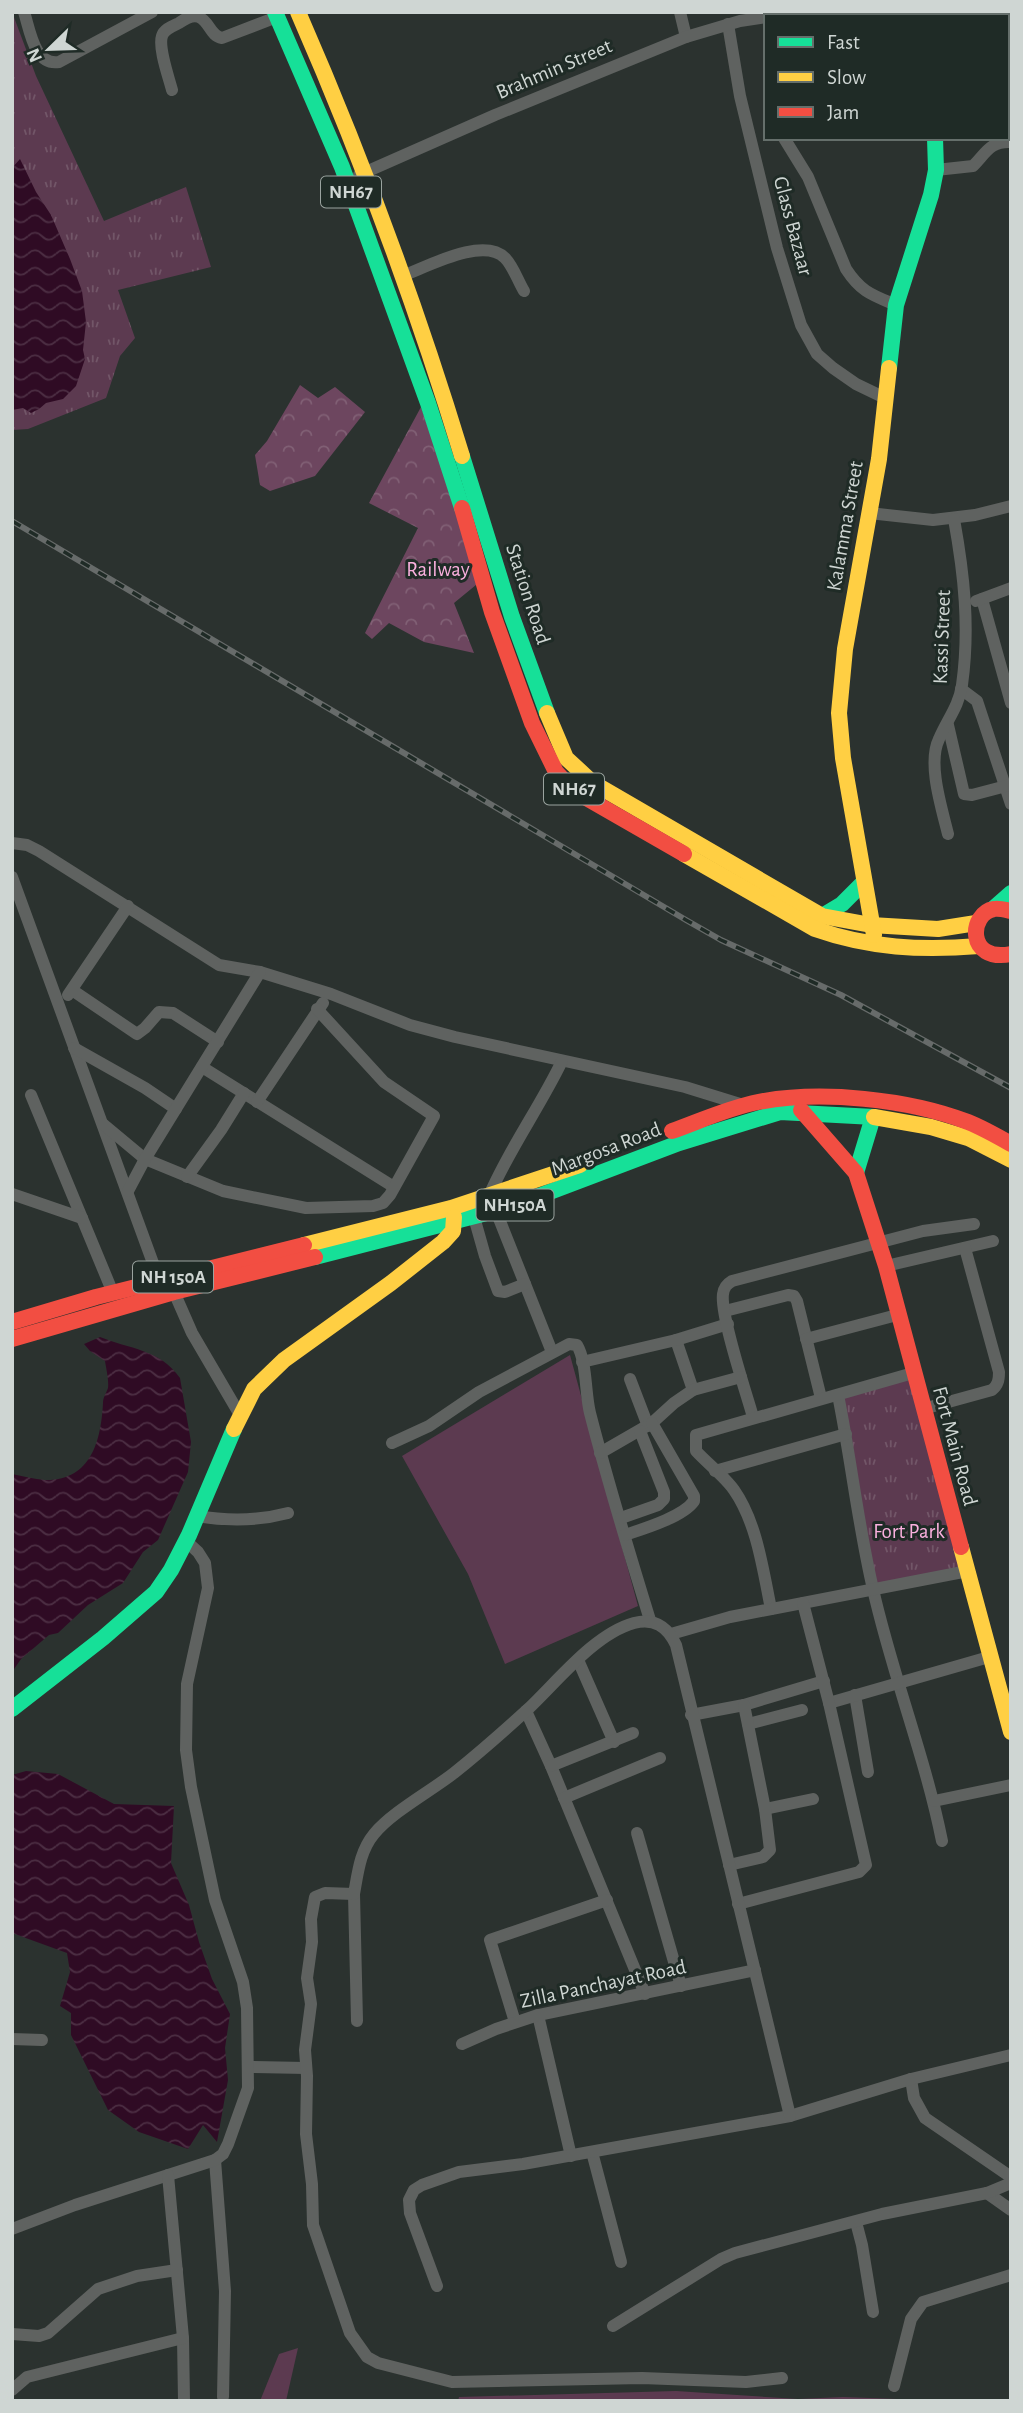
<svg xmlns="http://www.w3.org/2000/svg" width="1023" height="2413" font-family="'Alegreya Sans',sans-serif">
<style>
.grass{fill:#5c3a50}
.forest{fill:url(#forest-crowns)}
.park{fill:url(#park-tufts)}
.water{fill:url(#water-waves)}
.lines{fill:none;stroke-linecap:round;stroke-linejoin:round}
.street{stroke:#5f6260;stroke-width:12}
.fast{stroke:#16e098;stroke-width:16}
.slow{stroke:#ffcf43;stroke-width:16}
.jam{stroke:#f24e42;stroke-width:16}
.rail-casing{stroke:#676b6a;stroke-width:6}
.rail{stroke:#1f2b26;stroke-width:3.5;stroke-dasharray:10;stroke-linecap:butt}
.labels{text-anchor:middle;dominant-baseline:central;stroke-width:6;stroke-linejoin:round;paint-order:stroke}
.shield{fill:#1f2b26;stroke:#9aa39f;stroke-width:2}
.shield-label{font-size:19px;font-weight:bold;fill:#cfd6d3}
.street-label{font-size:21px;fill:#cfd6d3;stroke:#1f2b26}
.park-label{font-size:21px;fill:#fab0de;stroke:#1f2b26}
</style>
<defs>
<pattern id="forest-crowns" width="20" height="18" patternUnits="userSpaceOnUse" patternTransform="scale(1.75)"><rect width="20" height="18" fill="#6d465f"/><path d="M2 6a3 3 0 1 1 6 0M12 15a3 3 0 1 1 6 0" fill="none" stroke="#816075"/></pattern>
<pattern id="park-tufts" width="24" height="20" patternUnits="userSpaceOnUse" patternTransform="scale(1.75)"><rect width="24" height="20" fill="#5c3a50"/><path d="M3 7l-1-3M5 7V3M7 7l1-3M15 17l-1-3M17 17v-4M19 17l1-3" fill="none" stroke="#725668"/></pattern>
<pattern id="water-waves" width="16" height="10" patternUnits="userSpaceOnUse" patternTransform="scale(1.75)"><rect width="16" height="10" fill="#2f0b24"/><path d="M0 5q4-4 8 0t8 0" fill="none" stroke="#4c2e43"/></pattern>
</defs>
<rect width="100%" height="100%" fill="#2b322f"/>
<g class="grass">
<polygon points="570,1355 638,1606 505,1664 468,1574 402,1456"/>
<polygon points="298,2348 286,2401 260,2401 279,2354"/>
<polygon points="676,2391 798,2399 843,2397 951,2401 458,2401 459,2397"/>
</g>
<g class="forest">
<polygon points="300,385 318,398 335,387 365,412 315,476 270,491 260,485 255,455 267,441"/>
<polygon points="421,407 482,580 454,603 474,653 424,642 389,623 372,639 365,633 418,528 369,503"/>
</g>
<g class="park">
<polygon points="12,12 36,76 104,221 186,187 211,267 118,290 135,338 120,356 106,398 28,429 12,430"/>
<polygon points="913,1373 963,1568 875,1586 838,1395"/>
</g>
<g class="water">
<polygon points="20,159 36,192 51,215 70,259 82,291 86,322 83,350 85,359 76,386 63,399 46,403 39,409 31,413 23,408 12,410 12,168"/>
<path d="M100 1337C129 1349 160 1349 180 1378L191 1442 188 1472 158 1540 143 1552 123 1583 88 1605 58 1633 49 1635 21 1659 12 1672 14 1593 12 1590V1474C23 1476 34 1479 45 1480 91 1481 101 1441 103 1403 103 1397 106 1394 108 1388 109 1380 106 1368 105 1361L90 1351 84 1344Z"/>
<polygon points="26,1771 58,1774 114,1804 174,1806 171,1863 189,1905 199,1942 212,1979 230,2014 225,2048 228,2080 217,2142 203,2125 188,2149 139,2132 108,2110 71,2035 71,2013 60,2006 70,1972 67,1953 12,1933 12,1775"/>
</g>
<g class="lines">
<g class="street">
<path d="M24 12C30 30 34 66 59 62L152 12"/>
<polyline points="680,12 686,37"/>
<polyline points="1009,12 1011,12"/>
<polyline points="778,16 809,12"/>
<polyline points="728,24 740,96 777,248 801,325 817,354 833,368 856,384 885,398"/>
<path d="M172 90C169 78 158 48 162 36 164 29 173 26 179 23 185 19 192 14 199 17 210 22 210 36 222 38L277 17"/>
<path d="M784 138 808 177 846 269C861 292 872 295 896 305"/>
<path d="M936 170 973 166C986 153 990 141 1011 142"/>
<polyline points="359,175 495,115 686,37 740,21 766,17"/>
<path d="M402 276C427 267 483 236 505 258 513 266 518 281 524 291"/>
<polyline points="869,513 933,520 975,515 1011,506"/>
<polyline points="982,599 1011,703"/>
<polyline points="976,601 1011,588"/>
<polyline points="961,689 977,701 1011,804"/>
<polyline points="948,725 964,794 972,795 1010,785"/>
<path d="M948 834C942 809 927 763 939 739 947 720 959 706 962 685 970 628 964 574 954 519"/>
<polyline points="12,843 27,845 39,851 219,965 260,972 331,994 410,1025 455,1037 685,1087 740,1104"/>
<polyline points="12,877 161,1285"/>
<polyline points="72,990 137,1034 145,1028 159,1012 173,1013 218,1042"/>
<polyline points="68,995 128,906"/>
<polyline points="74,1048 145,1088 176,1109"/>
<polyline points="202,1067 394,1187"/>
<polyline points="31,1095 113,1293"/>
<polyline points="257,1102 323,1003"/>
<polyline points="103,1124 145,1159 223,1191 306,1208 373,1206 383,1203 390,1195 434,1116 384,1082 317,1009"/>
<polyline points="187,1177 221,1130 244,1093"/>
<polyline points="128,1191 145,1159 260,972"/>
<polyline points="12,1194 82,1218"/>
<path d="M489 1196C509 1149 540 1107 562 1061"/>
<polyline points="496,1211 552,1352"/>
<polyline points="474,1217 485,1256 498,1291 505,1292 525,1284"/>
<polyline points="886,1266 993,1241"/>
<polyline points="174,1292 192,1333 240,1415"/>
<polyline points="725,1311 788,1295 794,1296 797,1301 821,1398"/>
<polyline points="806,1339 897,1315"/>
<polyline points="676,1340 693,1390"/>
<polyline points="582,1362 676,1340 728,1324"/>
<polyline points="630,1379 648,1426"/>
<path d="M838 1395C851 1459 858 1525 873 1589 892 1674 925 1756 942 1841"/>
<path d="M923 1409 992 1390C998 1385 999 1380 999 1372L965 1248"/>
<path d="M753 1417C746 1392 720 1315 723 1294 724 1287 727 1284 732 1281L923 1231 974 1224"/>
<path d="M392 1443 429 1426 479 1392 569 1344 577 1345C587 1362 585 1393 590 1413 608 1483 629 1552 650 1620"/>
<polyline points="600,1453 652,1423 674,1403 693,1390 741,1377"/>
<polyline points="715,1471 846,1434"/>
<path d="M197 1516C227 1521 258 1521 288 1513"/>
<polyline points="621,1518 658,1505 664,1499 664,1492 640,1431"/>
<path d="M625 1535C643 1529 683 1517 694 1501V1496L652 1423"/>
<path d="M771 1609C763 1570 757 1523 734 1490 725 1477 707 1463 696 1451V1435L913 1373"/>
<polyline points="671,1634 730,1617 968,1571"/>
<polyline points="578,1660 614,1742"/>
<polyline points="855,1695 868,1772"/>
<polyline points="829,1703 989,1657"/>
<polyline points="526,1711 551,1766 645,1994"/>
<polyline points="691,1715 744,1705 824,1681"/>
<polyline points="748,1724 802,1710"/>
<polyline points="551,1766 633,1733"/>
<polyline points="564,1798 660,1758"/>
<polyline points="934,1801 1011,1785"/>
<polyline points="765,1809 813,1799"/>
<polyline points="637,1833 681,1986"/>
<polyline points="729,1865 763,1857 770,1850 765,1809 744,1705"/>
<polyline points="354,1894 357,2021"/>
<polyline points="738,1904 859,1872 866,1865 829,1703 803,1603"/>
<polyline points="538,2015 571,2156"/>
<polyline points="515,2022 490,1940 607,1900"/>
<polyline points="12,2039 42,2040"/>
<polyline points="462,2044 496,2029 538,2015 755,1970"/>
<polyline points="249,2067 306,2068"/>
<polyline points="911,2079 914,2098 925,2118 1011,2177"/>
<polyline points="592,2152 621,2262"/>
<polyline points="215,2160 225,2291 223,2397"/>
<polyline points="987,2193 1011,2210"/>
<polyline points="856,2222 862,2245 873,2312"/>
<polyline points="12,2229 75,2205 215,2160 223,2154 228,2144 248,2088 247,2008 243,1982 215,1900 191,1787 186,1750 187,1684 208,1588 205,1563 198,1552 186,1541"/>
<polyline points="437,2286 410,2213 409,2200 414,2190 422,2185 459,2172 523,2164 790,2116 911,2079 1011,2055"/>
<polyline points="613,2326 721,2259 735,2253 882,2214 987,2193 1011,2183"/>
<polyline points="12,2334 39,2336 48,2333 98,2289 137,2276 177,2270"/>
<polyline points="183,2338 184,2401"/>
<path d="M782 2378 746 2382 642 2378 452 2382 378 2363 367 2357 350 2333 313 2225 312 2184 306 2134 307 2076 305 2050 311 2004 307 1978 312 1942 311 1919 315 1897 325 1893 354 1894C358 1872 360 1851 374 1834 392 1812 431 1791 454 1773 479 1753 504 1731 527 1710 557 1682 594 1634 634 1623 654 1618 667 1626 676 1645L790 2116"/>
<polyline points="894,2386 911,2319 923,2302 1011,2275"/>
<polyline points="12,2390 27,2377 183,2338 168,2175"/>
</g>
<g class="fast">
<polyline points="275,12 342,167 428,403 462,508"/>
<polyline points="889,368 896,305 931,195 936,170 935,138"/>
<polyline points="462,456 512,617 547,713"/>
<polyline points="994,908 1011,893"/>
<polyline points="822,916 842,904 863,883"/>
<polyline points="856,1173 873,1117"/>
<polyline points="315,1257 510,1207 679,1143 780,1112 874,1117"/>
<polyline points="12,1709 103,1638 156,1592 171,1570 189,1535 234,1429"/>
</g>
<g class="slow">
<path d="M298 12C361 156 416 305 462 456"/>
<polyline points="547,713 566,758 593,783 822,916 871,925 938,929 976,923"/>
<path d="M684 854 815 929C869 948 922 951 979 946"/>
<polyline points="874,935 843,758 839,713 845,649 879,459 889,368"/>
<polyline points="874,1117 931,1127 968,1138 1011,1160"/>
<polyline points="304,1245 451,1208 580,1165"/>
<polyline points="234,1429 254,1389 284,1360 391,1283 443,1242 453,1231 454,1217"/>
<polyline points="961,1547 1011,1732"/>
</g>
<g class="jam">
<polyline points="923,12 923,16"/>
<polyline points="462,508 492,612 532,723 556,772 569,786 583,796 684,854"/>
<path d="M1011 911C1006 910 999 908 994 909 969 913 966 963 1011 954"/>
<polyline points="801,1110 856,1173 886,1266 961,1547"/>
<path d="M672 1131C700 1121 728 1108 758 1102 821 1090 908 1099 968 1122 983 1128 997 1136 1011 1144"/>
<polyline points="12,1322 96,1297 304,1245"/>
<polyline points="12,1339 174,1292 315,1257"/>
</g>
<defs>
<polyline id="rail" points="12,521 686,920 721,940 841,995 1011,1088"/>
</defs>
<use href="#rail" class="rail-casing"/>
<use href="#rail" class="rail"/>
</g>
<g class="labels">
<g class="shield">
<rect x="321" y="176.5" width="60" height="31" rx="5"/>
<rect x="544" y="773.5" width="60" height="31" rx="5"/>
<rect x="476.5" y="1189.5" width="77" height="31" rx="5"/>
<rect x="133" y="1261.5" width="80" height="31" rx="5"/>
</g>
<g class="shield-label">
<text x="351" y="192">NH67</text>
<text x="574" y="789">NH67</text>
<text x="515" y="1205">NH150A</text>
<text x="173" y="1277">NH 150A</text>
</g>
<g class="street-label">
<text transform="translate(554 69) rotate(-23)">Brahmin Street</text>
<text transform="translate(793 226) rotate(75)">Glass Bazaar</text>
<text transform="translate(845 526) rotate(-80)">Kalamma Street</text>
<text transform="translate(528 594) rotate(72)">Station Road</text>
<text transform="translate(942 637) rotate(-88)">Kassi Street</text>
<text transform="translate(606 1149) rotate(-21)">Margosa Road</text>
<text transform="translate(955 1446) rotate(75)">Fort Main Road</text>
<text transform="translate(603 1984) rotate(-12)">Zilla Panchayat Road</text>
</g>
<g class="park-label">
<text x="438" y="569">Railway</text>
<text x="909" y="1531">Fort Park</text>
</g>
</g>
<rect width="1023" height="2413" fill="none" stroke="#cfd6d3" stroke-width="28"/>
<rect x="764" y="14" width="245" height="126" fill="#1f2b26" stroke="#656f6b" stroke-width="2"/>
<rect x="778" y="37" width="35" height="10" fill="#16e098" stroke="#656f6b" stroke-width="2"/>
<text x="827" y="49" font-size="21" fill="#cfd6d3">Fast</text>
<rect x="778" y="72" width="35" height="10" fill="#ffcf43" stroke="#656f6b" stroke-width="2"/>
<text x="827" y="84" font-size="21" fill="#cfd6d3">Slow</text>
<rect x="778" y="107" width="35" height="10" fill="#f24e42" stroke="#656f6b" stroke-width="2"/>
<text x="827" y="119" font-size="21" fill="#cfd6d3">Jam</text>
<g transform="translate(49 49) rotate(247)" stroke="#1f2b26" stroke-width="5" paint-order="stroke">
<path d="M0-5L12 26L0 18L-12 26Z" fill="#cfd6d3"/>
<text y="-10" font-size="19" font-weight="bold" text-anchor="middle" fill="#cfd6d3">N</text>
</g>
</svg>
